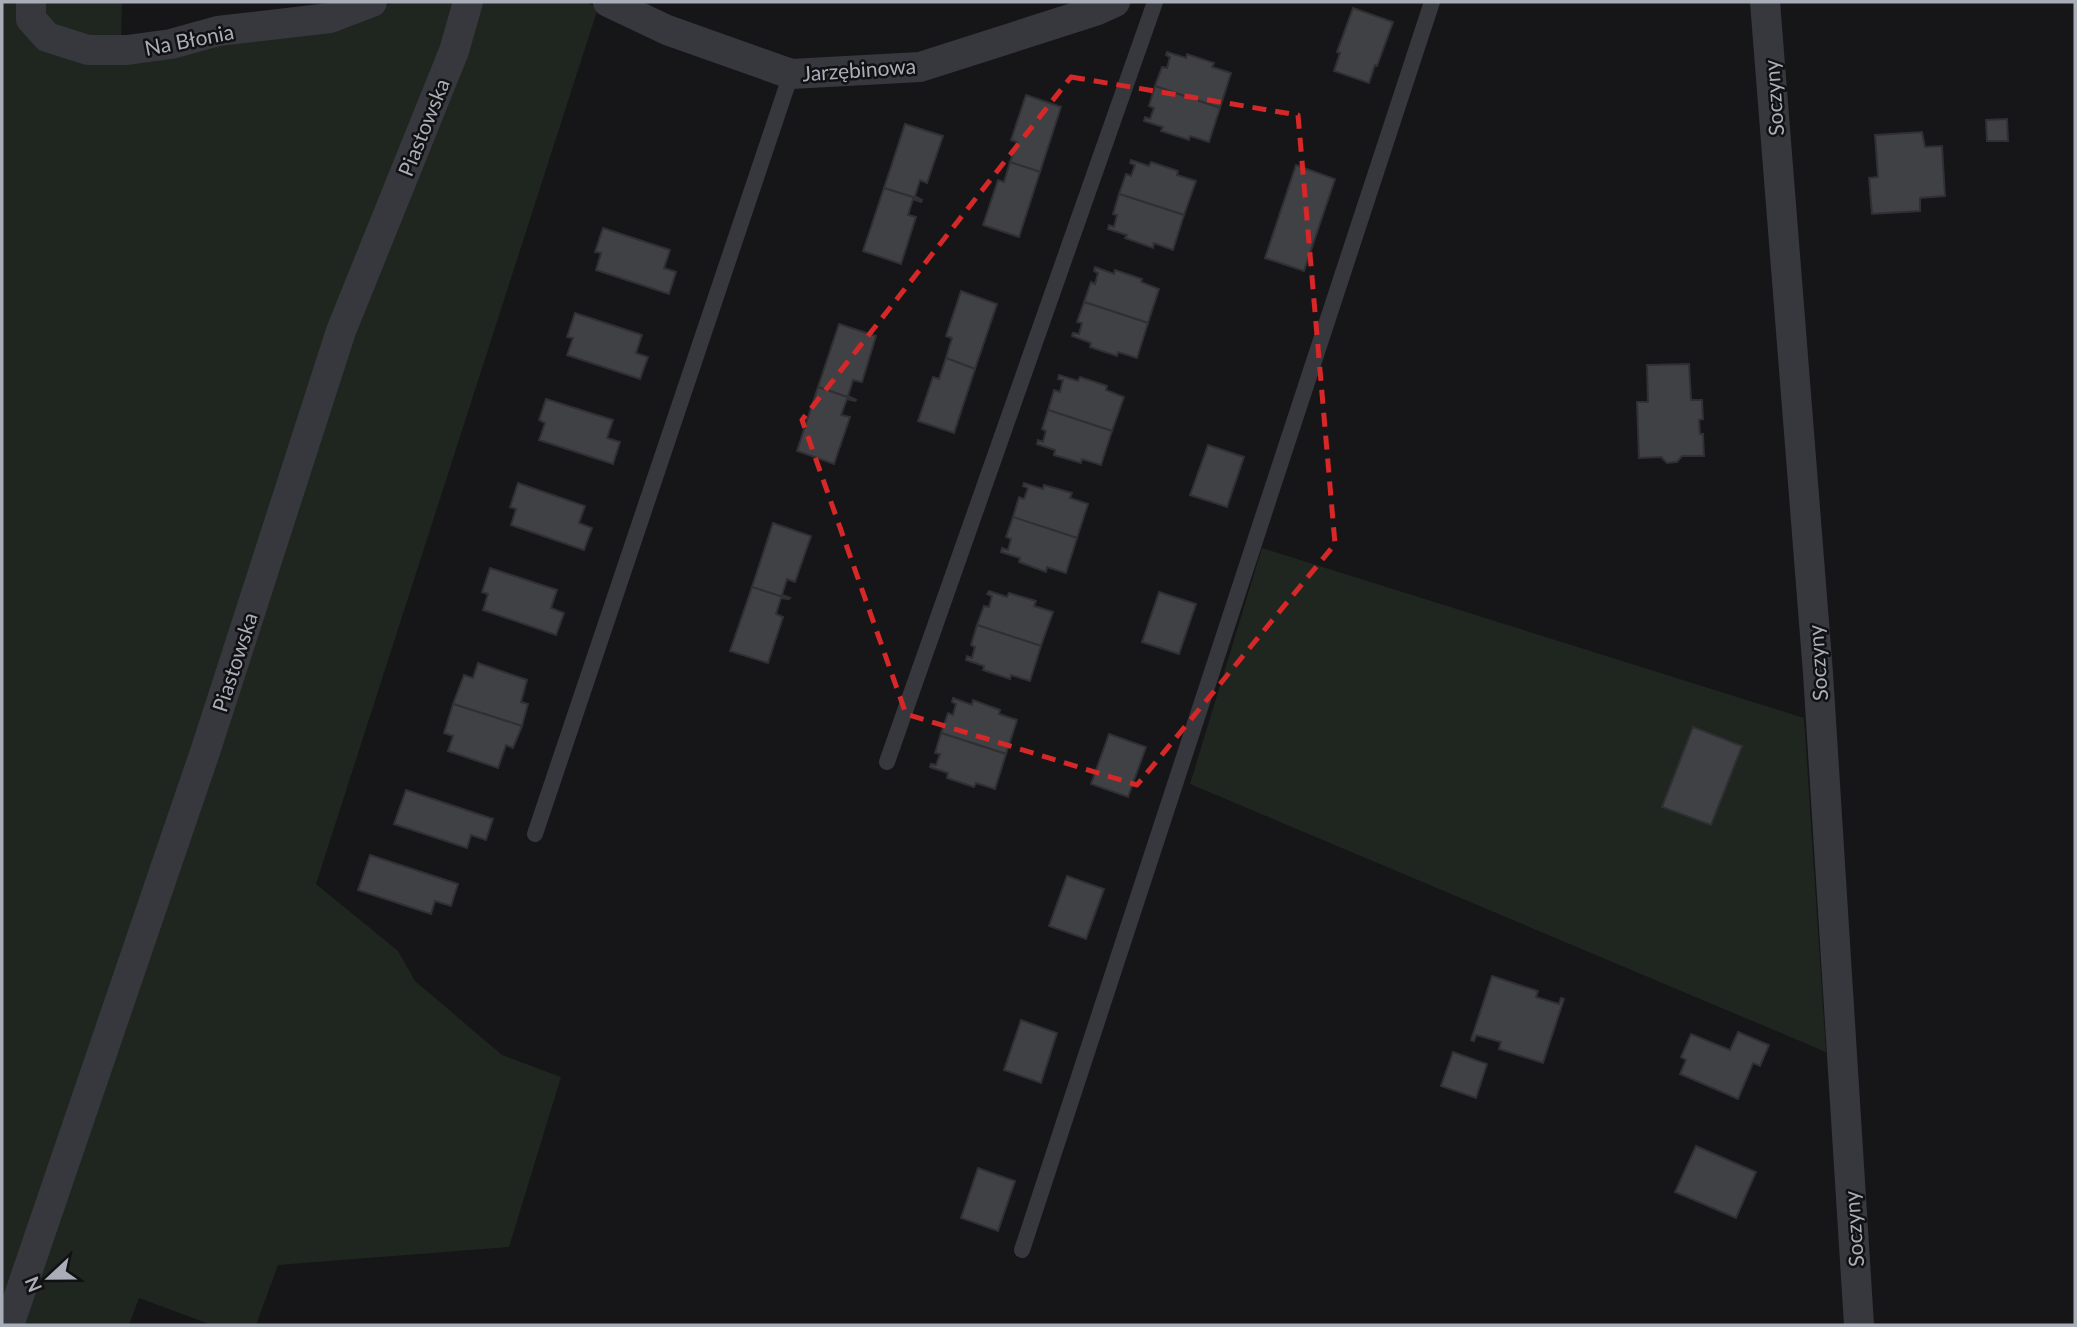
<svg xmlns="http://www.w3.org/2000/svg" width="2077" height="1327" font-family="Lato,sans-serif">
<style>
.green{fill:#1e261f}
.building{fill:#404145;stroke:#303034;stroke-width:2}
.lines{fill:none;stroke-linecap:round;stroke-linejoin:round}
.lane{stroke:#37383d;stroke-width:16}
.street{stroke:#37383d;stroke-width:30}
.marked{fill:none;stroke:#d62828;stroke-width:5;stroke-dasharray:14 9;stroke-linejoin:round}
.labels{text-anchor:middle;dominant-baseline:central;stroke-width:5;stroke-linejoin:round;paint-order:stroke}
.street-label{font-size:21px;fill:#a8adb8;stroke:#111113}
</style>
<rect width="100%" height="100%" fill="#161618"/>
<g class="green">
<polygon points="2,2 23,2 42,42 352,19 395,2 460,2 2,1311"/>
<polygon points="39,2 122,2 121,40 86,38 54,28"/>
<polygon points="478,2 585,2 598,8 316,884 398,951 415,981 502,1055 561,1077 509,1247 278,1265 256,1325 212,1325 139,1298 129,1325 19,1325 346,340"/>
<polygon points="1262,548 1804,718 1826,1052 1190,784"/>
</g>
<g class="building">
<polygon points="1353,8 1393,22 1377,66 1375,65 1369,83 1334,71 1340,53 1337,52"/>
<polygon points="1167,52 1186,58 1187,54 1214,63 1212,67 1231,73 1220,108 1155,86 1162,67 1167,68 1170,57 1166,55"/>
<polygon points="1155,86 1220,108 1209,142 1190,136 1189,140 1161,131 1163,127 1144,121 1145,117 1150,119 1154,108 1149,106"/>
<polygon points="1026,95 1061,107 1040,172 1010,162 1017,142 1011,140"/>
<polygon points="2007,119 2008,141 1987,141 1986,120"/>
<polygon points="905,124 943,136 927,183 920,180 915,196 922,200 884,188"/>
<polygon points="1922,132 1925,147 1942,146 1945,196 1920,198 1920,211 1872,214 1869,178 1878,177 1875,135"/>
<polygon points="1131,160 1149,166 1151,162 1178,171 1177,175 1196,181 1184,215 1119,194 1126,174 1131,176 1135,165 1130,163"/>
<polygon points="1010,162 1040,172 1019,237 983,225 998,180 1004,182"/>
<polygon points="1296,165 1335,179 1304,271 1265,258"/>
<polygon points="884,188 922,200 921,202 913,199 908,215 916,217 901,264 863,251"/>
<polygon points="1119,194 1184,215 1173,250 1154,243 1153,248 1125,238 1127,235 1108,229 1109,225 1114,227 1117,215 1113,214"/>
<polygon points="603,228 670,250 664,268 676,272 669,294 596,270 601,253 595,252"/>
<polygon points="1095,267 1114,274 1115,270 1142,279 1141,282 1159,289 1148,323 1084,302 1091,282 1095,284 1098,273 1094,271"/>
<polygon points="961,291 997,304 975,369 946,358 952,338 946,336"/>
<polygon points="1084,302 1148,323 1137,358 1118,352 1117,356 1090,347 1091,343 1072,336 1073,333 1079,334 1082,323 1077,322"/>
<polygon points="575,313 642,335 636,353 648,357 640,379 567,355 573,338 567,337"/>
<polygon points="839,324 876,336 862,382 853,380 848,396 856,400 818,387"/>
<polygon points="946,358 975,369 954,433 918,421 933,377 939,379"/>
<polygon points="1689,364 1691,400 1702,400 1703,419 1699,420 1700,434 1703,434 1704,456 1682,456 1677,462 1667,463 1661,457 1639,458 1637,402 1648,402 1647,365"/>
<polygon points="1059,375 1078,381 1080,377 1107,386 1106,390 1124,397 1112,431 1048,410 1054,390 1060,392 1063,380 1058,379"/>
<polygon points="818,387 856,400 855,401 847,399 841,415 850,417 834,464 797,451"/>
<polygon points="546,399 613,420 607,438 620,442 613,464 539,440 545,423 539,420"/>
<polygon points="1048,410 1112,431 1101,465 1082,459 1081,463 1054,455 1055,450 1037,444 1038,440 1043,442 1046,431 1042,429"/>
<polygon points="1208,445 1244,457 1227,507 1190,495"/>
<polygon points="518,483 585,506 579,523 592,528 584,550 511,525 516,509 510,507"/>
<polygon points="1024,483 1043,489 1044,485 1072,493 1070,498 1088,504 1077,538 1013,517 1019,497 1024,499 1028,488 1023,486"/>
<polygon points="1013,517 1077,538 1066,573 1047,567 1046,572 1019,562 1020,558 1001,552 1002,548 1008,550 1011,539 1006,537"/>
<polygon points="773,523 811,536 795,582 787,579 782,595 790,598 789,599 752,587"/>
<polygon points="490,568 557,590 551,608 564,613 556,635 483,610 488,594 482,592"/>
<polygon points="752,587 789,599 781,598 776,614 783,617 768,663 730,651"/>
<polygon points="989,591 1007,597 1009,593 1036,601 1034,606 1053,612 1041,646 977,625 984,606 989,607 992,596 987,594"/>
<polygon points="1159,592 1196,604 1179,654 1142,642"/>
<polygon points="977,625 1041,646 1030,681 1011,675 1010,679 983,670 984,666 966,660 967,656 972,658 975,647 971,645"/>
<polygon points="478,663 527,680 521,702 528,704 522,726 453,704 464,675 473,678"/>
<polygon points="953,698 972,705 973,700 1000,710 999,714 1017,720 1006,754 941,733 948,713 953,715 956,704 952,702"/>
<polygon points="453,704 522,726 513,748 506,745 498,768 448,751 453,736 444,733"/>
<polygon points="1693,727 1742,746 1711,825 1662,807"/>
<polygon points="941,733 1006,754 995,789 976,783 974,787 947,778 948,773 930,767 931,764 936,765 940,754 935,753"/>
<polygon points="1109,734 1146,747 1128,797 1091,784"/>
<polygon points="406,790 493,819 486,840 471,835 467,848 394,824"/>
<polygon points="370,855 458,884 451,906 435,901 431,914 358,890"/>
<polygon points="1067,876 1104,889 1086,939 1049,926"/>
<polygon points="1492,976 1538,991 1536,997 1559,1004 1561,998 1564,999 1543,1063 1499,1049 1501,1042 1476,1035 1474,1041 1471,1040"/>
<polygon points="1021,1020 1057,1033 1041,1083 1004,1070"/>
<polygon points="1738,1032 1769,1045 1760,1066 1753,1063 1738,1099 1680,1074 1686,1060 1681,1057 1691,1034 1730,1050"/>
<polygon points="1453,1052 1487,1064 1476,1098 1441,1086"/>
<polygon points="1696,1146 1756,1172 1736,1218 1675,1192"/>
<polygon points="978,1168 1015,1181 998,1231 961,1218"/>
</g>
<g class="lines">
<g class="lane">
<polyline points="887,762 1155,2"/>
<polyline points="535,834 791,74"/>
<polyline points="1022,1250 1432,2"/>
</g>
<g class="street">
<polyline points="31,2 31,19 47,37 88,50 127,50 171,44 218,31 330,18 372,2"/>
<polyline points="608,2 667,30 791,74 920,67 1095,11 1115,2"/>
<polyline points="1765,2 1818,673 1859,1325"/>
<polyline points="9,1325 206,749 341,331 454,51 468,2"/>
</g>
</g>
<path class="marked" d="M1071 77 1298 115 1335 544 1137 785 906 714 802 420Z"/>
<g class="labels">
<g class="street-label">
<text transform="translate(189 39) rotate(-11)">Na Błonia</text>
<text transform="translate(859 69) rotate(-4)">Jarzębinowa</text>
<text transform="translate(1773 98) rotate(-94)">Soczyny</text>
<text transform="translate(423 127) rotate(-68)">Piastowska</text>
<text transform="translate(234 662) rotate(-72)">Piastowska</text>
<text transform="translate(1817 663) rotate(-94)">Soczyny</text>
<text transform="translate(1853 1229) rotate(-94)">Soczyny</text>
</g>
</g>
<rect width="2077" height="1327" fill="none" stroke="#a8adb8" stroke-width="7"/>
<g transform="translate(49 1278) rotate(248)" stroke="#111113" stroke-width="5" paint-order="stroke">
<path d="M0-5L12 26L0 18L-12 26Z" fill="#a8adb8"/>
<text y="-10" font-size="19" font-weight="bold" text-anchor="middle" fill="#a8adb8">N</text>
</g>
</svg>
